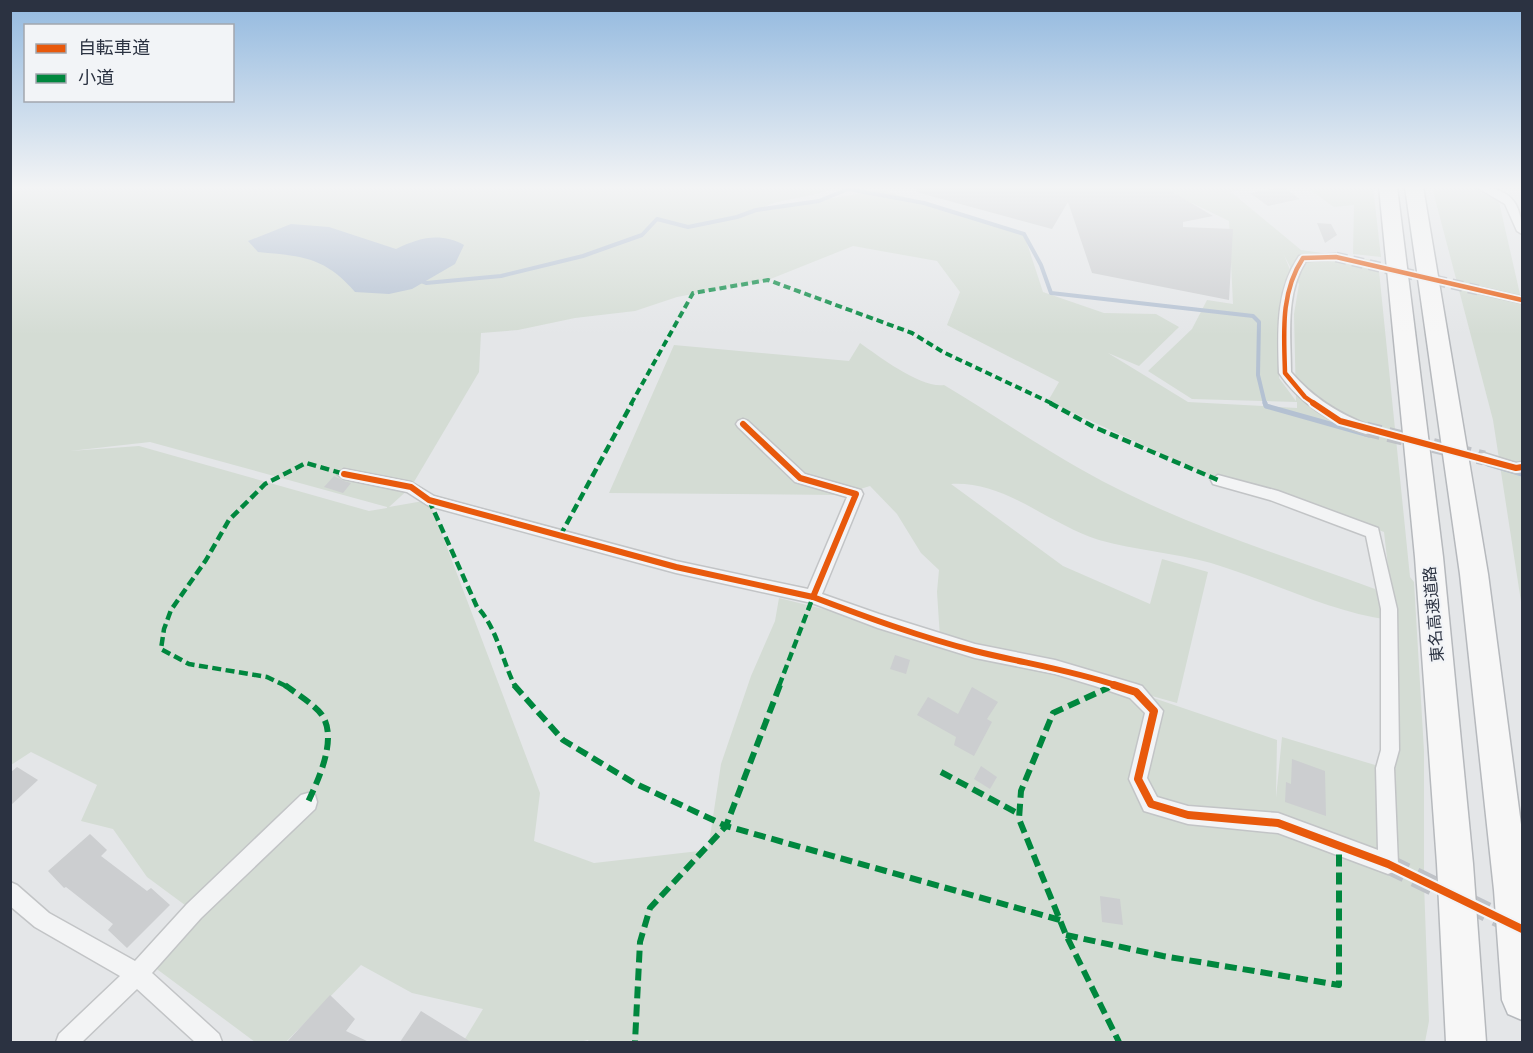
<svg xmlns="http://www.w3.org/2000/svg" width="1533" height="1053" font-family="'Source Sans 3','Noto Sans JP',sans-serif">
<style>
.green{fill:#d4dcd4;fill-rule:evenodd}
.water{fill:#b4c1d2}
.lines{fill:none;stroke-linecap:round;stroke-linejoin:round}
.stream-far1{stroke:#b4c1d2;stroke-width:4}
.stream{stroke:#b4c1d2;stroke-width:5}
.building{fill:#ccced0}
.street-tunnel-far2{stroke:#bfc2c7;stroke-width:11;stroke-dasharray:11 6;stroke-linecap:butt}
.street-tunnel-far1{stroke:#bfc2c7;stroke-width:15;stroke-dasharray:15 8;stroke-linecap:butt}
.street-tunnel{stroke:#bfc2c7;stroke-width:20;stroke-dasharray:20 10;stroke-linecap:butt}
.street-casing{stroke:#c2c4c6;stroke-width:3}
.highway-casing{stroke:#b6b9bd;stroke-width:3}
.street{fill:#f3f4f5;fill-rule:evenodd}
.highway{fill:#f7f7f7;fill-rule:evenodd}
.quiet-far2{stroke:#00873e;stroke-width:4;stroke-dasharray:7 4;stroke-linecap:butt}
.quiet-far1{stroke:#00873e;stroke-width:4.5;stroke-dasharray:9 4.5;stroke-linecap:butt}
.quiet{stroke:#00873e;stroke-width:6;stroke-dasharray:12 6;stroke-linecap:butt}
.cycleway-far2-casing{stroke:#f2f4f7;stroke-width:8}
.cycleway-far1-casing{stroke:#f2f4f7;stroke-width:10}
.cycleway-casing{stroke:#f2f4f7;stroke-width:12}
.cycleway-far2{stroke:#e8590c;stroke-width:4.5}
.cycleway-far1{stroke:#e8590c;stroke-width:6}
.cycleway{stroke:#e8590c;stroke-width:8}
.labels{text-anchor:middle;dominant-baseline:central;stroke-width:4.5;stroke-linejoin:round;paint-order:stroke}
.street-label{font-size:16px;fill:#2b3241;stroke:#f2f4f7}
</style>
<rect width="100%" height="100%" fill="#e4e6e8"/>
<g class="green">
<path d="M11 187H837C812 199 778 197 759 210L882 190 1024 234 1043 292 1104 313 1156 314 1179 327 1139 366 1108 353 1188 402 1297 408V402L1192 399 1148 371 1192 329 1207 300 1233 304 1229 221 1192 203 1172 199 1154 187H1251L1231 192 1301 250 1378 261 1410 577 1414 582 1424 751V884L1429 1021 1425 1042H589L588 1040 579 1042H463L483 1009 412 993 361 965 286 1042H255L146 961 193 911 147 877 113 829 81 821 97 785 31 752 11 765ZM853 246 937 261 960 292 947 325 1059 382 1048 401 1218 480 1321 507 1384 532 1395 629 1385 768 1282 737 1276 798 1277 740 1130 690 1177 703 1208 572 1162 559 1150 604 1063 566 951 484C1006 481 1048 524 1099 540 1135 550 1174 553 1211 563 1271 581 1327 611 1389 620L1375 589C1288 557 1198 530 1116 488 1056 458 1001 419 944 385 920 388 880 357 860 343L849 361 674 345 609 493 841 495 870 486 897 514 921 553 939 570 937 592 940 638 779 598 775 621 751 676 721 764 708 850 594 863 534 841 540 793 429 500 389 507 411 487 479 372 481 333 518 330 575 318 635 311 677 297 768 280ZM1284 255 1299 284 1294 314 1296 401 1279 378 1293 277ZM150 442 387 507V508L369 511 139 446 70 451Z"/>
<polygon points="1306,187 1373,187 1381,257 1353,254 1354,205 1334,207"/>
<polygon points="1432,187 1472,187 1499,202 1522,303 1522,608 1493,420"/>
</g>
<path class="water" d="M291 224 329 227 396 249C419 238 440 232 464 245L455 264 412 289 389 294 355 292C325 257 302 256 258 252L248 241Z"/>
<g class="lines">
<polyline class="stream-far1" points="418,280 426,283 501,276 583,256 642,235 657,219 688,227 737,217 756,210 819,201 848,189 924,203 1024,234 1041,265 1051,293 1253,316 1259,322 1258,375 1265,404"/>
<g class="stream">
<polyline points="1265,403 1266,406 1369,435"/>
<polyline points="1488,464 1522,474"/>
</g>
</g>
<g class="building">
<polygon points="916,187 1164,187 1213,216 1183,222 1183,227 1233,229 1229,300 1092,273 1068,202 1052,229 916,192"/>
<polygon points="1283,187 1300,199 1268,206 1250,193"/>
<polygon points="1317,223 1331,224 1337,235 1325,243"/>
<polygon points="334,476 344,481 351,483 343,493 324,487"/>
<polygon points="895,655 910,660 906,674 890,669"/>
<polygon points="972,687 998,702 987,719 992,722 974,756 954,745 956,737 917,715 928,697 958,714"/>
<polygon points="1292,759 1325,771 1326,816 1285,802 1286,782 1291,784"/>
<polygon points="981,766 997,777 990,789 974,779"/>
<polygon points="17,767 38,780 10,806 10,773"/>
<polygon points="90,834 107,850 101,856 147,891 151,888 170,905 127,948 108,930 113,924 66,887 64,888 48,871"/>
<polygon points="1100,896 1120,899 1123,925 1102,922"/>
<polygon points="330,995 355,1019 346,1031 369,1042 287,1042"/>
<polygon points="421,1011 471,1042 400,1042"/>
</g>
<g class="lines">
<polyline class="street-tunnel-far2" points="1336,257 1478,290"/>
<polyline class="street-tunnel-far1" points="1366,429 1484,458"/>
<polyline class="street-tunnel" points="1388,864 1522,929"/>
<defs>
<g id="street">
<path d="M1476 187C1509 187 1522 202 1522 234L1517 231 1505 204Z"/>
<path d="M1336 254 1342 257 1340 259 1306 261C1285 294 1291 335 1291 372 1313 398 1339 414 1371 426L1373 429 1371 432 1366 434C1332 424 1299 403 1279 373 1278 332 1275 291 1299 256Z"/>
<polygon points="1478,287 1522,297 1522,303 1474,292 1474,288"/>
<polygon points="743,419 748,421 805,474 861,490 863,494 822,594 879,614 975,644 1055,660 1136,684 1142,686 1163,711 1147,778 1157,797 1188,806 1278,813 1378,850 1376,768 1381,750 1381,609 1366,536 1270,500 1213,484 1211,480 1218,475 1278,491 1378,528 1397,609 1399,750 1394,768 1398,864 1395,871 1388,874 1278,833 1188,824 1144,811 1129,779 1145,713 1130,698 1095,686 1055,674 975,658 878,628 812,603 676,573 429,506 407,492 344,479 337,474 344,469 411,482 434,496 676,561 808,589 847,497 795,482 738,427 736,424 738,421"/>
<polygon points="1484,453 1516,463 1522,462 1522,472 1516,473 1479,462 1477,458 1479,454"/>
<polygon points="308,793 315,795 317,802 315,809 201,918 152,973 219,1034 222,1042 195,1042 137,989 82,1042 56,1042 59,1034 120,976 35,927 10,906 10,882 17,885 49,913 135,961 187,904 301,795"/>
</g>
<g id="highway">
<polygon points="1379,187 1397,187 1443,557 1473,864 1486,1042 1446,1042 1437,864 1415,557"/>
<polygon points="1405,187 1423,187 1488,574 1522,832 1522,1020 1508,1014 1502,1000 1494,890 1460,574"/>
</g>
</defs>
<use href="#street" class="street-casing"/>
<use href="#highway" class="highway-casing"/>
<use href="#street" class="street"/>
<use href="#highway" class="highway"/>
<polyline class="quiet-far2" points="631,404 693,293 768,280 912,333 943,352 1053,404"/>
<g class="quiet-far1">
<polyline points="1050,403 1094,427 1218,480"/>
<path d="M429 500 477 607C497 627 502 661 515 686"/>
<polyline points="560,536 632,403"/>
<polyline points="286,686 267,677 189,664 161,649 164,629 171,610 206,560 229,520 265,484 306,463 344,474"/>
<polyline points="779,686 813,597"/>
</g>
<g class="quiet">
<path d="M285 685C294 692 315 705 322 715 338 739 318 780 308 802"/>
<polyline points="514,685 563,740 634,783 726,826 650,908 640,942 635,1042"/>
<polyline points="780,685 726,826 1060,920"/>
<polyline points="1112,686 1053,713 1021,791 1019,819 1066,935 1119,1042"/>
<polyline points="941,772 1019,814"/>
<polyline points="1066,935 1163,956 1339,985 1339,847"/>
</g>
<defs>
<path id="cycleway-far2" d="M1315 404 1305 397 1285 373C1284 333 1280 293 1303 258L1336 257 1522 300"/>
<g id="cycleway-far1">
<polyline points="1313,403 1340,421 1516,468 1522,467"/>
<path d="M743 424 800 478 856 494 813 597C866 617 920 637 975 651 1023 663 1071 670 1118 686"/>
<polyline points="344,474 411,487 429,500 676,567 813,597"/>
</g>
<polyline id="cycleway" points="1114,685 1136,692 1154,711 1138,779 1151,804 1188,815 1278,823 1388,864 1522,929"/>
</defs>
<use href="#cycleway-far2" class="cycleway-far2-casing"/>
<use href="#cycleway-far1" class="cycleway-far1-casing"/>
<use href="#cycleway" class="cycleway-casing"/>
<use href="#cycleway-far2" class="cycleway-far2"/>
<use href="#cycleway-far1" class="cycleway-far1"/>
<use href="#cycleway" class="cycleway"/>
</g>
<linearGradient id="sky" x2="0" y2="1"><stop stop-color="#93b9df"/><stop offset="0.56" stop-color="#f3f4f5"/><stop offset="1" stop-color="#f3f4f5" stop-opacity="0"/></linearGradient>
<rect width="1533" height="335" fill="url(#sky)"/>
<g class="labels">
<g class="street-label">
<text transform="translate(1434 614) rotate(-95)">東名高速道路</text>
</g>
</g>
<rect width="1533" height="1053" fill="none" stroke="#2b3241" stroke-width="24"/>
<rect x="24" y="24" width="210" height="78" fill="#f2f4f7" stroke="#a2a6ae" stroke-width="1.5"/>
<rect x="36" y="44" width="30" height="9" fill="#e8590c" stroke="#a2a6ae" stroke-width="1.5"/>
<text x="78" y="54" font-size="18" fill="#2b3241">自転車道</text>
<rect x="36" y="74" width="30" height="9" fill="#00873e" stroke="#a2a6ae" stroke-width="1.5"/>
<text x="78" y="84" font-size="18" fill="#2b3241">小道</text>
</svg>
